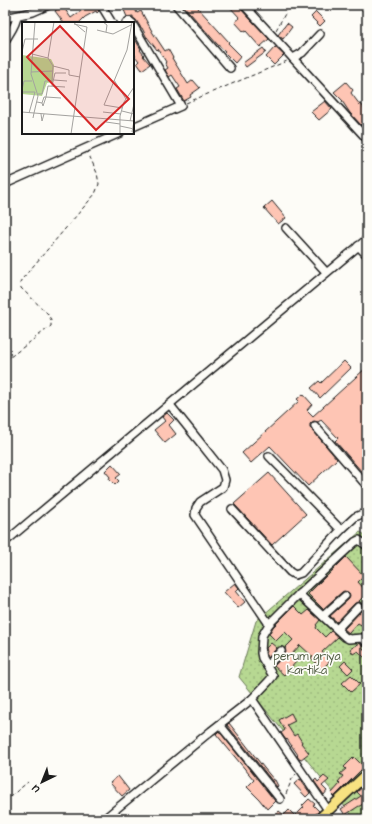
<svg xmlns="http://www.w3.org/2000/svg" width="372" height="824" font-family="'Architects Daughter',sans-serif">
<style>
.green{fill:url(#green-dots);stroke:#6a7a57}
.building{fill:#fec5b4;stroke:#1c1c1c}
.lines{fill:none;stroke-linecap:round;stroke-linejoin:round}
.minor-casing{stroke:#1c1c1c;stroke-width:10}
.major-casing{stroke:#1c1c1c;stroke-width:12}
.path{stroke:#1c1c1c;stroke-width:1;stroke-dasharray:4 3;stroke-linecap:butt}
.minor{stroke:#fdfcf7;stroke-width:7}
.major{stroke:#f7e281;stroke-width:9}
.labels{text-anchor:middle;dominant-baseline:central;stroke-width:3.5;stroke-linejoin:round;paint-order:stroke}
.park-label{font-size:12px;fill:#525e45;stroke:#fdfcf7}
.inset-road{fill:none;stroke:#a3a29f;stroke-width:1}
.view{fill:#d62828;fill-opacity:0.15;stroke:#d62828;stroke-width:2}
.inset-edge{fill:none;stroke:#1c1c1c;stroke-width:2}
</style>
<defs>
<pattern id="green-dots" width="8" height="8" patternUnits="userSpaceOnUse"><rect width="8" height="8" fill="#b7d892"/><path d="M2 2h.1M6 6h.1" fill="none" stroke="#9db97d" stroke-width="1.8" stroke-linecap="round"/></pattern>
</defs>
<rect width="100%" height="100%" fill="#fdfcf7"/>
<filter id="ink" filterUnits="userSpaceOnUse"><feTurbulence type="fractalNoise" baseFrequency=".025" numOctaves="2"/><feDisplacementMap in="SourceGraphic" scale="8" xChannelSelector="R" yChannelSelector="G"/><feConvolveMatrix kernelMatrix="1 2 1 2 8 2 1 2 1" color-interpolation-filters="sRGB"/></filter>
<g filter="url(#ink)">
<polygon class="green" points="360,532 367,536 367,819 355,819 239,677 256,621"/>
<g class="building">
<polygon points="62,5 71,18 82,10 79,5 96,5 99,11 97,13 96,11 85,17 79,23 64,23 55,11"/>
<polygon points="133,5 137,13 141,11 153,33 165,51 168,49 173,58 172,58 188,84 193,80 200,88 190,95 191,97 184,101 177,89 180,87 172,75 169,77 165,70 168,68 165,63 166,62 158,49 157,50 147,37 147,38 142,28 141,28 136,20 133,18 133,16 127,17 124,10"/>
<polygon points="183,5 201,5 198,8 229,42 228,43 241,56 235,63 224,52 225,51 217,44"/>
<polygon points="228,5 237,5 269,39 260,47 246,31 244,32 235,22 240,18"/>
<polygon points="316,12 325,21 320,26 311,17"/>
<polygon points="287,23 292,27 283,39 278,35"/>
<polygon points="133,36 141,49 140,50 144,55 143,56 150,64 142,70 137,63 139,61 135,56 135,55 133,51"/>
<polygon points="275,47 284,55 274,65 266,57"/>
<polygon points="263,48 266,52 246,67 243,63"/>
<polygon points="346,82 353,90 351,93 360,105 361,104 367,112 367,119 361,125 350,113 342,101 343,101 334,92"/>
<polygon points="325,101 332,109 319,120 311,112"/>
<polygon points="272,201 286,218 278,224 264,208"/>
<polygon points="344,361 351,368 320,398 311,388 319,381 321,383"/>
<polygon points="367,367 367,468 362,472 335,441 338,438 321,420 318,422 314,421 312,422 310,424 310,427 337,459 308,486 270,446 251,463 242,453 299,401 297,399 303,394 312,404 307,410 313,416"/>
<polygon points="167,413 174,420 169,425 176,434 165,443 154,430 165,421 162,417"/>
<polygon points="112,464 121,474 116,478 119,481 115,485 109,479 110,477 105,471"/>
<polygon points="269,473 306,514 272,545 234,504"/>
<polygon points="346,557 364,576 358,582 367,592 367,593 359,601 367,608 367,619 361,625 358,623 349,633 344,629 362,610 363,606 362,604 359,602 355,603 337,622 330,616 349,599 350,595 348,592 344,591 342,592 323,609 308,594 326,576 326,577"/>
<polygon points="235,583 239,588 236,591 245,602 238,608 224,592"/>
<polygon points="294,606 303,615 309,610 320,620 316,625 317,626 316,628 325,637 331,631 338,637 322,652 330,661 322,669 311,658 313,657 300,645 292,654 298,660 284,675 274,666 285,654 286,652 285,648 293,640 285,632 276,641 269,634 273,627"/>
<polygon points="271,643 277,648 268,658 266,653 267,652 266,648"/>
<polygon points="360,643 367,654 367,660 358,651 353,654 350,649"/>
<polygon points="345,661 353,669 348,674 340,666"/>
<polygon points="351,675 360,684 351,692 342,683"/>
<polygon points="291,713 295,721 287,725 294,736 297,734 302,742 301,743 309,753 300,760 297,756 298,755 287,739 286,740 281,733 285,730 279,720"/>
<polygon points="229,723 264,768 274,780 275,780 278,786 277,787 227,725"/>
<polygon points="219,731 275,801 267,809 259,799 247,787 254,780 216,734"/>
<polygon points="354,757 364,767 334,797 331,794 340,784 338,782 343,776 340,774 346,769 344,767"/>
<polygon points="118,776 129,790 122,796 110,783"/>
<polygon points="324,776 329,780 322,786 327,791 324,795 314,781 316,779 318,782"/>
<polygon points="300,779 310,793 306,797 294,784"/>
<polygon points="365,785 367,787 367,801 360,806 359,806 345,815 341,809 361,796 357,792"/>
<polygon points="309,799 315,804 313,805 319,811 315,815 313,819 276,819 274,817 279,811 284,815 289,810 295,816 304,807 302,806"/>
</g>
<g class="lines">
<defs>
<g id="minor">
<polyline points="101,5 112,23"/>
<polyline points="176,5 230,68"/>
<polyline points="244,5 367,139"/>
<polyline points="5,18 33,12 49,5"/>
<polyline points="126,23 129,21 132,23"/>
<polyline points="133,25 181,106 133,127"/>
<path d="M5 41C9 34 17 24 17 16"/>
<polyline points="293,58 302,53 320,34"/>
<polyline points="5,184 120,133"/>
<polyline points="286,228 326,272"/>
<polyline points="358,246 367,255"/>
<polyline points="170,405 199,441 222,470 225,480 223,487 200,502 196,508 195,515 269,624"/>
<polyline points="315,426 367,486"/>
<polyline points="269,456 341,530"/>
<polyline points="232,509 290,572 295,575 301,573 341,530 355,517 367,512"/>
<polyline points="5,542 367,239"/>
<polyline points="299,594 345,637 349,639 362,638 367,643"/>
<polyline points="323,616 345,596"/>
<polyline points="337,629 358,607"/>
<polyline points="267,666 281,651"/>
<polyline points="220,725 280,799"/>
<polyline points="328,810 252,699 269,681 273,676 262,658 261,653 262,636 269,624 299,594 355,542 359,540 367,546"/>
<polyline points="104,819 211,731 252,699"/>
</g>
<polyline id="major" points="319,819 367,774"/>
</defs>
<use href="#minor" class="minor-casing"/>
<use href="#major" class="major-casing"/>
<g class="path">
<polyline points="276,30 290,5"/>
<polyline points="186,103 287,61"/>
<polyline points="5,361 51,326 51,320 48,314 21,288 20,283 23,278 95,194 99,184 97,173 89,155"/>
<polyline points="286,794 292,779 296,774"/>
<polyline points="5,801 28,782"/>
</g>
<use href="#minor" class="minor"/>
<use href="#major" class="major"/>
</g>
</g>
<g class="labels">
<g class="park-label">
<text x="307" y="656">perum griya<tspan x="307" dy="14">kartika</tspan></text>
</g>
</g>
<g transform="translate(22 22)">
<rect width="112" height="112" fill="#fdfcf7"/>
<path d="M0 33 29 37 32 43 31 60 25 61 20 74 0 72Z" fill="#b7d892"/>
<path class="inset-road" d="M51 0 63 10M81 0 85 3 84 10M75 8 91 12 109 3M0 30 3 17H16M10 32 26 36 31 44 47 48V53L58 55M26 36 32 0M9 50 31 49M32 58 45 59M92 58 104 77M30 64 33 51H44M0 68 2 59H10M0 70H13M16 72H20L23 59H30L31 44M39 76 24 75 26 64 43 65M15 80 20 81 22 75H24M20 81 21 84 24 75M100 86 82 83 105 28 110 0M100 89 112 92M0 90 12 91 16 74 9 52 13 0M81 90 99 92M7 91 13 70M19 92 20 99 22 92M11 96 12 91 112 99 110 110H112M108 99 112 82M84 100 98 102M98 104 112 107M49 112 65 5 52 2M98 112V94L102 80 112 65"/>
<path class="view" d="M38 4 107 77 74 108 5 35Z"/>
<rect width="112" height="112" class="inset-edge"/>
</g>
<rect width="372" height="824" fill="none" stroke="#fdfcf7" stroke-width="20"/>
<rect x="10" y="10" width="352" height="804" fill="none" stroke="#1c1c1c" stroke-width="1.5" filter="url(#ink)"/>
<g transform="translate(42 782) rotate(223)" stroke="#fdfcf7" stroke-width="3" paint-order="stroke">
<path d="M0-3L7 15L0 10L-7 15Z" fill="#1c1c1c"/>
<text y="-6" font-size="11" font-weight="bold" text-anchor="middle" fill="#1c1c1c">U</text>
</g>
</svg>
